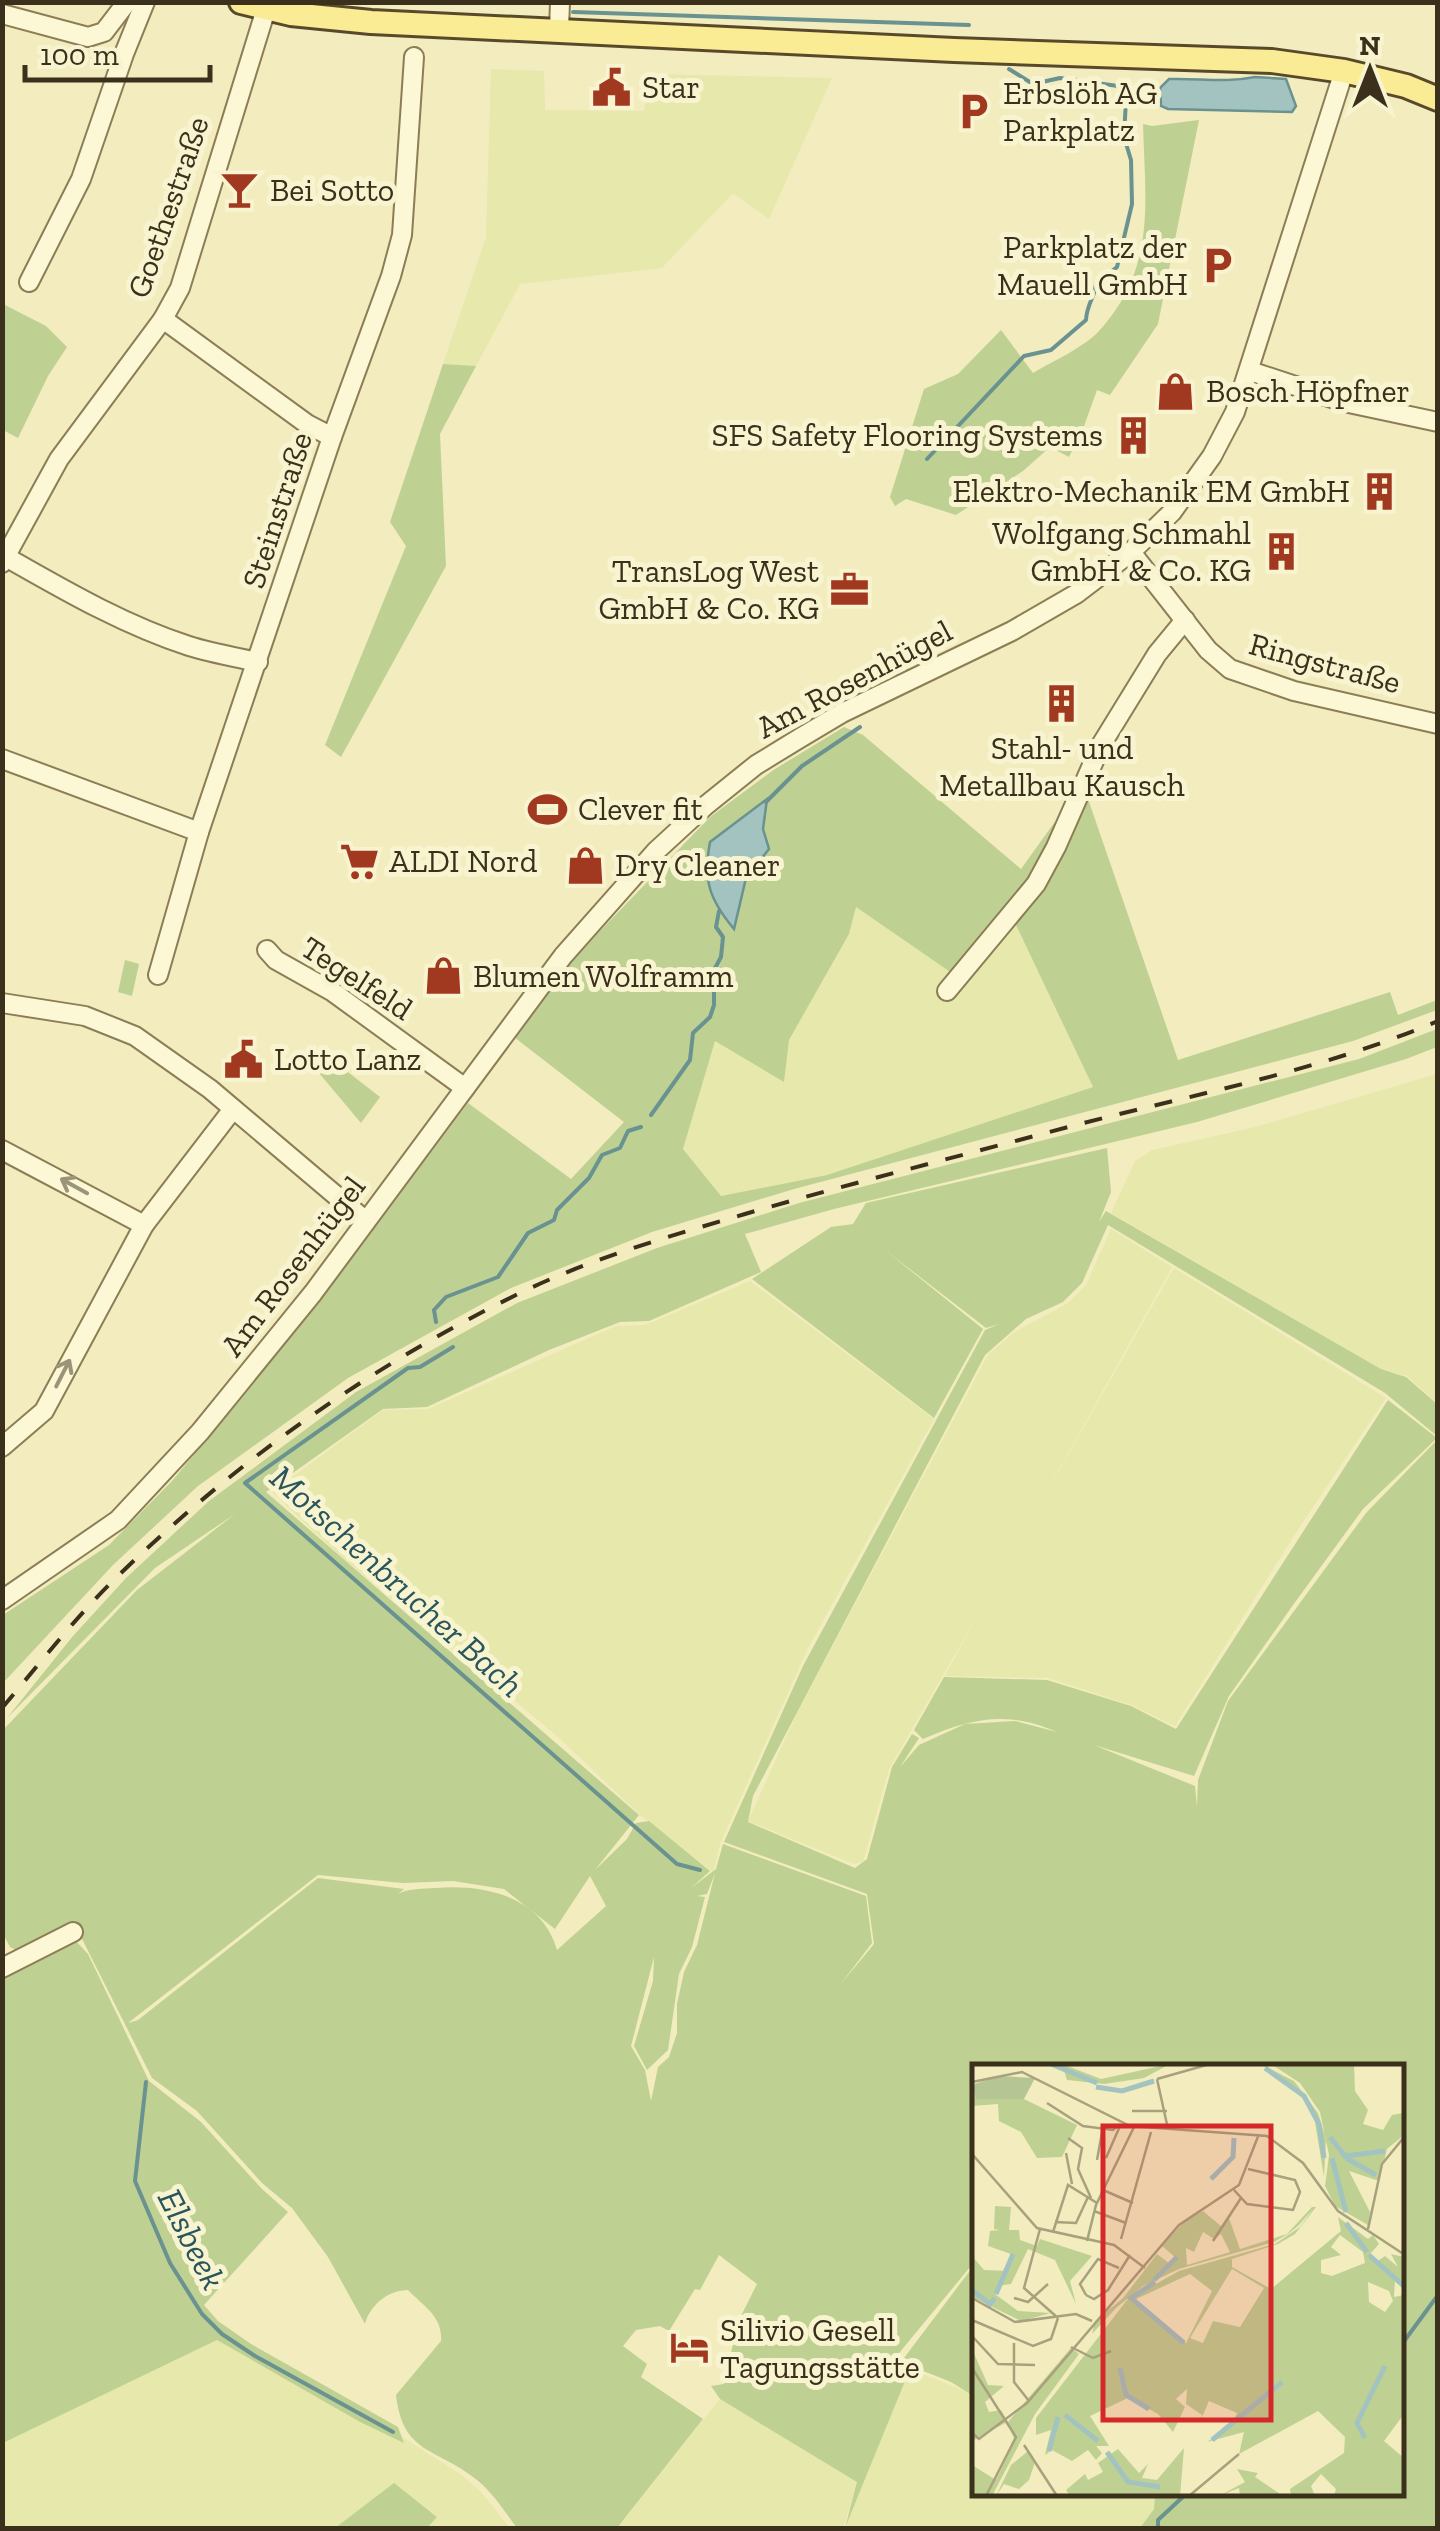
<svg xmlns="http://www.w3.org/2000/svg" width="1440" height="2531" font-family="'Zilla Slab',serif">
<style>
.farmland{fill:#e7e8ac}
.green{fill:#bed192;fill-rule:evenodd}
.water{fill:#a3c3c0;stroke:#699290;stroke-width:2.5}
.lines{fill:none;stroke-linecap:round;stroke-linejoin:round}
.stream{stroke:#699290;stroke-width:4}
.minor-casing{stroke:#8c7d56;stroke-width:22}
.major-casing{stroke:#59492b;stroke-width:28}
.minor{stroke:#fcf7d4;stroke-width:18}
.major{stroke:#f9ec94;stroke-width:22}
.rail{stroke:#3a301c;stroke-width:4;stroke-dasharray:18 18;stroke-linecap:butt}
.oneway{stroke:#9b9478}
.labels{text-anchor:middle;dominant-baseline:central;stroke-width:10;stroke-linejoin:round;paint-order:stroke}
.poi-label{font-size:32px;fill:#3a301c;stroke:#f8f4d0;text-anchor:start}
.street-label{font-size:32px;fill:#3a301c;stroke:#f8f4d0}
.water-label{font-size:35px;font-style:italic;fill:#2a555c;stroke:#f8f4d0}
.inset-river{fill:none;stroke:#a3c3c0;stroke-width:5}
.inset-road{fill:none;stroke:#a8a17e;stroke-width:2.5}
.view{fill:#d62828;fill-opacity:0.15;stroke:#d62828;stroke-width:5}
.inset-edge{fill:none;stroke:#3a301c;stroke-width:5}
</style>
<rect width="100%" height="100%" fill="#f2ecbf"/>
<g class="farmland">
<polygon points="491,69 544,71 545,110 644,111 651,74 832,78 769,219 733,193 662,268 520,284 476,366 443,364 486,237"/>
<polygon points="856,907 956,976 1015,923 1093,1087 827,1175 721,1196 683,1149 715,1040 784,1081 788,1040 849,934"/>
<polygon points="1437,1074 1437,1403 1407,1376 1381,1369 1111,1213 1135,1161 1152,1150 1255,1127"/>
<polygon points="1111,1229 1172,1267 1023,1534 1174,1268 1386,1398 1299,1528 1175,1726 1131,1705 1048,1678 945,1676 977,1616 889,1769 863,1862 854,1864 748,1821 797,1713 988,1355 1013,1333 1068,1303 1086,1285"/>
<polygon points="750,1281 934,1419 808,1648 720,1844 713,1872 639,1814 557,1736 339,1555 272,1492 383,1410 428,1409 616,1326 645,1325"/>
<polygon points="217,2340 360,2422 404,2442 402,2437 460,2474 481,2492 510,2528 427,2528 437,2516 394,2484 335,2528 3,2528 3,2443"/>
<polygon points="910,2369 975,2395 975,2494 1155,2494 1154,2509 1140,2528 845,2528"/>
<polygon points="720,2399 858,2482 843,2528 617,2528"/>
</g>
<g class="green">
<path d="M1199 120 1158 324 1110 395 1097 390 1083 429 1069 457 1050 447 1023 471 956 515 906 499 895 506 890 497 924 389 958 374 1001 330 1033 373C1053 361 1083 348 1099 331 1157 267 1145 203 1143 124L1152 126Z"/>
<polygon points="3,304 46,326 67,347 48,376 18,438 3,430"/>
<polygon points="443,364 476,366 440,434 446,566 341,757 325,745 406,546 390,522"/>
<path d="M844 727 863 735 1021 869 1054 823H1061L1087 796 1178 1060 1390 992 1398 1015 1437 1000V1010L1353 1041 794 1189 652 1232 511 1288 348 1378 198 1486 113 1565 3 1683V1615L109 1545 173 1480 320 1301 468 1103 571 1179 624 1122 510 1034 523 1015 598 933 710 817 775 769ZM856 907 956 976 1015 923 1093 1087 827 1175 721 1196 683 1149 715 1041 784 1082 789 1040 849 934Z"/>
<polygon points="125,960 139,964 132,996 118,992"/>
<path d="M1437 1029V1047L1406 1059 1197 1122 834 1209 745 1234 761 1272 649 1321 620 1322 549 1350 427 1407 383 1409 266 1492 639 1815 595 1870 627 1839 636 1823 649 1821 710 1871 691 1888 716 1869 723 1844 866 1896 872 1943 840 1985 874 1944 867 1894 724 1842 803 1666 985 1330 999 1324 986 1328 885 1250 983 1329 934 1418 752 1279 831 1227 853 1224 866 1203 1107 1148 1111 1192 1099 1222 1106 1211 1381 1369 1406 1377 1437 1404V1436L1385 1393 1108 1225 1082 1283 1063 1302 1026 1319 985 1355 753 1796 748 1822 855 1868 867 1859 892 1767 912 1734 919 1738 900 1767 919 1745 965 1724 1015 1721 1057 1732C1007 1710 971 1718 923 1739L914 1730 944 1677 1047 1680 1131 1706 1176 1729 1388 1400 1437 1438 1363 1509 1293 1605 1229 1696 1194 1776 1094 1745 1195 1786 1197 1807 1198 1780 1228 1701 1366 1513 1437 1440V2528H1140L1154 2509 1155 2494H1402V2066H975V2261L895 2358 901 2362 975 2264V2397L951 2382 903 2363 910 2369 845 2528 857 2482 720 2399 711 2386 724 2384 738 2322 757 2284 719 2255 700 2290 695 2289 669 2331 660 2326 636 2330 623 2346 647 2364 641 2377 703 2419 617 2528H517C505 2512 493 2493 477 2480 436 2447 403 2455 396 2395L441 2341C443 2316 423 2306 408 2290 388 2290 370 2305 365 2324L328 2257 292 2208 262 2183 197 2111 152 2078 73 1921 16 1950 10 1947 2 1932V1731L137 1590 235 1514 155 1568 7 1718 73 1636 126 1578 209 1501 356 1392 517 1303 657 1248 799 1203 1359 1059ZM715 1873 697 1945 684 1972 677 2004V2033L669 2057 658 2067 651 2101 645 2070 631 2046 654 1957 653 1981 634 2046 647 2070 668 2050 679 1974 692 1947 705 1897 697 1896 707 1894ZM318 1875 403 1883 453 1881 504 1889 555 1929 590 1876 606 1906 557 1950C542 1897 486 1884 436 1888 423 1889 409 1888 398 1894L404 1889 318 1878 138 2020 128 2023Z"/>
<polygon points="313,1045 380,1097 361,1123 303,1054"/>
<polygon points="74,1939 88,1954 149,2081 201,2122 262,2189 288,2212 204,2305 218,2321 251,2344 398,2427 404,2443 360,2422 217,2340 3,2443 3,1972"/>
<polygon points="394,2483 437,2517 427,2528 335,2528"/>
</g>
<g class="water">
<path d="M1255 77 1286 79 1296 106 1292 112 1168 109 1161 106 1160 88 1169 79C1199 78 1226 83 1255 77Z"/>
<path d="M767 799 763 829 769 849 746 878 734 929C709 899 703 880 710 842Z"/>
</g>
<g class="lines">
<g class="stream">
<polyline points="573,12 969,25"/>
<path d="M927 459 1024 356 1051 350 1086 320C1087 303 1095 297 1096 284L1117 267 1132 204 1131 160 1124 137 1126 100 1118 86 1060 78 1033 84 1009 69"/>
<polyline points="766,802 802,766 860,727"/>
<polyline points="651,1115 690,1060 693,1033 710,1017 714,1005 714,970 721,957 723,937 716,927 719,911"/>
<polyline points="436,1322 434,1310 446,1297 498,1277 528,1233 554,1220 557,1210 589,1178 602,1155 620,1148 628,1131 641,1127"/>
<polyline points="453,1347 420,1367 408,1368 245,1483 677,1864 700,1870"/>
<polyline points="146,2082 135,2181 170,2263 202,2314 222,2334 255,2356 393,2432"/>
<polyline points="1402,2344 1438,2295"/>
<polyline points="1158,2528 1158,2520 1186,2494"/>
</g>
<defs>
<g id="minor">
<polyline points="2,14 88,37 104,32 127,2"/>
<polyline points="559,30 560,2"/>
<polyline points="29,282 81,179 124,54 145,2"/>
<polyline points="163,319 307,424 332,437"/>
<polyline points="1250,371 1344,402 1438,422"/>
<polyline points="1131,552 1208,650 1230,669 1294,691 1438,724"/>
<path d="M6 557C64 590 124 625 189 646 211 653 235 657 258 662"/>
<polyline points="2,563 59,459 163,319 180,288 266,9"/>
<polyline points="2,759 199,832"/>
<polyline points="267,950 276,960 333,992 465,1088"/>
<polyline points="158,975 199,832 332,437 391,276 402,235 414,57"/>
<polyline points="947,991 1036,884 1056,847 1101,745 1157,654 1185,620"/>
<polyline points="2,1003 85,1016 135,1036 210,1089 366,1221"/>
<polyline points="2,1150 144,1225"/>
<polyline points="2,1447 44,1411 144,1225 233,1109"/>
<polyline points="2,1600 118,1520 200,1432 313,1293 563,956 656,851 705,806 756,765 800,738 842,713 1012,631 1076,594 1131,552 1172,512 1212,456 1235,412 1344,71"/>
<polyline points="2,1968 73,1932"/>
</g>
<polyline id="major" points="241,2 291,14 371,22 954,50 1272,61 1344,71 1406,86 1438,99"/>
</defs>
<use href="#minor" class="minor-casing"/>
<use href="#major" class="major-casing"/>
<use href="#minor" class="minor"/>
<use href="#major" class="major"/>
<path class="rail" d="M2 1708C41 1662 78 1614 121 1573 238 1460 368 1368 514 1296 586 1260 667 1237 745 1214 852 1183 960 1156 1068 1127 1191 1095 1320 1071 1438 1021"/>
</g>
<defs><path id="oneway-shaft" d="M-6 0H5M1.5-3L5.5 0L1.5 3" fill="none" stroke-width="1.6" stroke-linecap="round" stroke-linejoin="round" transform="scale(2.5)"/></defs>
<g class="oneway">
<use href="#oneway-shaft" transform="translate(74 1186) rotate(-151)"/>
<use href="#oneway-shaft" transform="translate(63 1373) rotate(-63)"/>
</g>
<defs>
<symbol id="civic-bare" viewBox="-9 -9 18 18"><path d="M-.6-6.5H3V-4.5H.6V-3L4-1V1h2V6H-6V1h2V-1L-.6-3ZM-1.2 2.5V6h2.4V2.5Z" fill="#a13820" stroke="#f8f4d0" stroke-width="2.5" paint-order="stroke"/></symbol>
<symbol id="parking-bare" viewBox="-9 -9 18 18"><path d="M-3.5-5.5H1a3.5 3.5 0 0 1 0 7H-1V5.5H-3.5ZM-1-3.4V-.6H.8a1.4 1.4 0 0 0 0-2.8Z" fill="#a13820" stroke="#f8f4d0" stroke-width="2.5" paint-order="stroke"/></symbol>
<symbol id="bar-bare" viewBox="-9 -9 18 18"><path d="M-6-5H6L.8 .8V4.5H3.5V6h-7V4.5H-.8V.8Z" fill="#a13820" stroke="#f8f4d0" stroke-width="2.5" paint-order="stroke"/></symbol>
<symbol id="shop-bare" viewBox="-9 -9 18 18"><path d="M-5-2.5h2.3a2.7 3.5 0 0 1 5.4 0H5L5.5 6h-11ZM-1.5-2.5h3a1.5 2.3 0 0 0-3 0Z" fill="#a13820" stroke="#f8f4d0" stroke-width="2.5" paint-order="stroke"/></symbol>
<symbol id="building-bare" viewBox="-9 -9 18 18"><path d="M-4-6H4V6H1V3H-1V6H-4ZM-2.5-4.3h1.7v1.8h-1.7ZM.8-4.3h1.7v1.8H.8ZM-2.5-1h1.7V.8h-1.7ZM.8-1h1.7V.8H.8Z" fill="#a13820" stroke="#f8f4d0" stroke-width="2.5" paint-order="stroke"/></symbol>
<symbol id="office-bare" viewBox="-9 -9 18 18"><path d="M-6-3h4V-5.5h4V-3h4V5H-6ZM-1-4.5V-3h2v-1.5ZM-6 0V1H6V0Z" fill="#a13820" stroke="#f8f4d0" stroke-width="2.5" paint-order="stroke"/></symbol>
<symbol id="stadium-bare" viewBox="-9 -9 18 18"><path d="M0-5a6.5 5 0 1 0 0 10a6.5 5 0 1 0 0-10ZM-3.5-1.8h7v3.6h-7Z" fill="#a13820" stroke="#f8f4d0" stroke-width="2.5" paint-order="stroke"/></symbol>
<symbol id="supermarket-bare" viewBox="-9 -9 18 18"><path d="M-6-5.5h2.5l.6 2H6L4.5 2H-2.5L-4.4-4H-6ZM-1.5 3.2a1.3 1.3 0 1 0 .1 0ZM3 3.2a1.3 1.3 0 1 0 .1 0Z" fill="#a13820" stroke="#f8f4d0" stroke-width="2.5" paint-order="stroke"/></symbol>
<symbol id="hotel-bare" viewBox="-9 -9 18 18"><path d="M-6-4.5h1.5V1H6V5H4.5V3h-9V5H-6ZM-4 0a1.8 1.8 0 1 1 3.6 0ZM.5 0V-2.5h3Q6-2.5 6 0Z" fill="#a13820" stroke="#f8f4d0" stroke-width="2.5" paint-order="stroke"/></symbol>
</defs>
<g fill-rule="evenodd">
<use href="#civic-bare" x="584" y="60" width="55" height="55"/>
<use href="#parking-bare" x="946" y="84" width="55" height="55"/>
<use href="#bar-bare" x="212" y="162" width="55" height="55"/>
<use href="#parking-bare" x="1190" y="238" width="55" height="55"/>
<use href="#shop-bare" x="1148" y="364" width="55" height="55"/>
<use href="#building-bare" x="1106" y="408" width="55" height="55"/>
<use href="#building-bare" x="1352" y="464" width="55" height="55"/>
<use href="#building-bare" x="1254" y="524" width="55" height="55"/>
<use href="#office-bare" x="822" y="562" width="55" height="55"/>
<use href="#building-bare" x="1034" y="676" width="55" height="55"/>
<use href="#stadium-bare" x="520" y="782" width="55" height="55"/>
<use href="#supermarket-bare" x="332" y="834" width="55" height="55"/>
<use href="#shop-bare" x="558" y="838" width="55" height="55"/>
<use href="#shop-bare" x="416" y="948" width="55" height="55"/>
<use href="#civic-bare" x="216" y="1032" width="55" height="55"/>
<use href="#hotel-bare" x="662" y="2320" width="55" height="55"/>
</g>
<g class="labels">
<g class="poi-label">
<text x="642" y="87">Star</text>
<text x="1003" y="93">Erbslöh AG<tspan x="1003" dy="37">Parkplatz</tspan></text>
<text x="270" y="190">Bei Sotto</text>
<text x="1188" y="247" text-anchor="end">Parkplatz der<tspan x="1188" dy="37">Mauell GmbH</tspan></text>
<text x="1206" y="391">Bosch Höpfner</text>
<text x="1103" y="435" text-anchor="end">SFS Safety Flooring Systems</text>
<text x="1350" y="491" text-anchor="end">Elektro-Mechanik EM GmbH</text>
<text x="1251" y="533" text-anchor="end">Wolfgang Schmahl<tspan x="1251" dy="37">GmbH &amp; Co. KG</tspan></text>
<text x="819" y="571" text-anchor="end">TransLog West<tspan x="819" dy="37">GmbH &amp; Co. KG</tspan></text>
<text x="1062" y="748" text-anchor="middle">Stahl- und<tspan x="1062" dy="37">Metallbau Kausch</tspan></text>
<text x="578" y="809">Clever fit</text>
<text x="389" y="861">ALDI Nord</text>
<text x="615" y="865">Dry Cleaner</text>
<text x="473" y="976">Blumen Wolframm</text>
<text x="274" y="1059">Lotto Lanz</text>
<text x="720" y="2330">Silivio Gesell<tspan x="720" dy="37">Tagungsstätte</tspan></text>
</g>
<g class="street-label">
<text transform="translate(168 207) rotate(-71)">Goethestraße</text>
<text transform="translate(277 510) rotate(-72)">Steinstraße</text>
<text transform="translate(1325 663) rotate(15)">Ringstraße</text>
<text transform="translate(854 679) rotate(-28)">Am Rosenhügel</text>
<text transform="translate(357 978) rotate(33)">Tegelfeld</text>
<text transform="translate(293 1266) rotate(-53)">Am Rosenhügel</text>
</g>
<g class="water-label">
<text transform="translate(397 1581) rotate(42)">Motschenbrucher Bach</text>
<text transform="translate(192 2239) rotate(63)">Elsbeek</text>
</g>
</g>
<g transform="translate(972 2064)">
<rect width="432" height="432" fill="#f2ecbf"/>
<path d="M90 0 129 15 198 0 172 14 132 20 95 16ZM289 0 322 17 346 49 354 75 352 113 342 52 327 28ZM299 0H382L383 27 396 46 391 60 411 66 420 51 431 49 432 71 415 85 407 117 377 107 398 148 396 161 363 142 353 122 357 91 348 48 328 19ZM0 24 4 35H52L105 61 90 93 65 94 49 68 27 57 26 40 0 42ZM23 142 39 143 37 166H47L48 176 65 182 68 175 120 192 98 217 104 240 83 196 56 185 39 220 25 222 23 230 46 247 79 249 49 257 0 233V192L12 206 35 207 39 190 16 182 18 167 28 166 22 165ZM340 143H344L323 170 306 180 260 195V203L299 225 369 167 366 153 396 175 401 171 407 180 398 190 406 197 413 192 426 203 419 190 432 193V227L423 215 422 233 432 231V350L412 377 432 394V432H362L364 425 349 410 339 422 343 432H319L318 425 372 389 373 373 346 347 267 390 272 368 235 378 260 361 265 349 237 337 228 358 230 351 214 340 215 325 204 335 213 343 201 368 186 350 156 334 118 352 137 382H124L130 389 124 396 116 386 100 397 80 386 73 391 79 366 64 371V354L155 236 207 207 303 180 328 163 341 145 326 162 316 170 302 178 207 205 171 222 144 244 120 270 123 257 151 234 185 190 197 199 203 193 190 182 213 157 231 147 249 162 257 154 268 185 315 170ZM231 168 242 175 249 170 258 188 215 201 214 184 222 188ZM368 171 391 188 393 199 360 212 349 209V196L369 191 359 183ZM260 205 292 224 268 263 241 257 231 279 218 274ZM218 210 240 227 214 279 162 236ZM396 218 417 227 421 237 413 248 397 238ZM99 284 107 290 63 350 20 432H1L0 401 24 416 43 377 35 358 2 376 0 394V285L16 321 32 322 13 338 17 348 29 346 36 358ZM212 384 208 432H98L94 426 113 410 116 416 131 408 126 399 146 385 167 409 176 400 170 414 185 416ZM56 387 63 398 57 416 47 425 32 420 24 432 39 401ZM265 405 286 409 283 413 311 432H268L267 424 247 432 273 418Z" fill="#bed192" fill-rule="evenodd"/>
<path d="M26 12 63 14 52 35H4L0 21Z" fill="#b5c593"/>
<path class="inset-river" d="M79 0 125 19M293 4 332 32 347 60 352 94M124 23 150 27 182 17M358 73 373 92 413 87M360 94 374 148M374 94 404 111M239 115 261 93 262 74M374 159 395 188M397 191 433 223M182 216 205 193M183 218 159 234 212 279M0 226 18 240 23 234M24 230 41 190M148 304 154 331 177 345M93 351 126 377M393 374 385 359 413 302M240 376 310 318M77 387 86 353M135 388 156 418 188 423"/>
<path class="inset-road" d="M185 15 238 0M185 15 196 65M0 18 50 8 158 62 295 72 331 99 366 147 433 191M75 39 111 62 141 66 148 60M160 47H195M96 74 110 84 106 105 119 134M94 89 100 120M0 90 65 164 142 181 173 204M134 94 148 62M125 96 131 63M131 126 161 139M262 126 275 140 321 146 328 128 323 116 276 105M122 147 154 159M83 158 104 159 116 133M68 165 52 224 86 254M396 165 410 100 433 72M81 168 96 121 125 139M149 175 179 68M115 177 124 141 162 63M241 177 269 134M114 231 108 220 126 195 147 204M114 231 122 235 136 226 158 191M0 234 43 258 104 250 120 257M42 234 56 238 76 220M0 256 61 282 79 275 86 254M0 272 26 300 63 301M42 279V318L57 337M99 283 121 294 139 287M0 304 44 373 14 432M0 369 7 375 55 339 207 161 267 121 287 70M52 381 85 432M217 432 267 390"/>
<path class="view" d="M131 62H299V356H131Z"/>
<rect width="432" height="432" class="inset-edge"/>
</g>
<rect width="1440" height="2531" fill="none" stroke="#3a301c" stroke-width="10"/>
<g transform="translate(1370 70)" stroke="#f8f4d0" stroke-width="8" paint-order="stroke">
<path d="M0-8L18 38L0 25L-18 38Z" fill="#3a301c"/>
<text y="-15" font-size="28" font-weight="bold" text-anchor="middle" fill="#3a301c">N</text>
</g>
<path d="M25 65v15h185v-15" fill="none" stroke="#3a301c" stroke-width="5"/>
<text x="40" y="65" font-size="30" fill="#3a301c" stroke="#f8f4d0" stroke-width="8" paint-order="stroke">100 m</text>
</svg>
